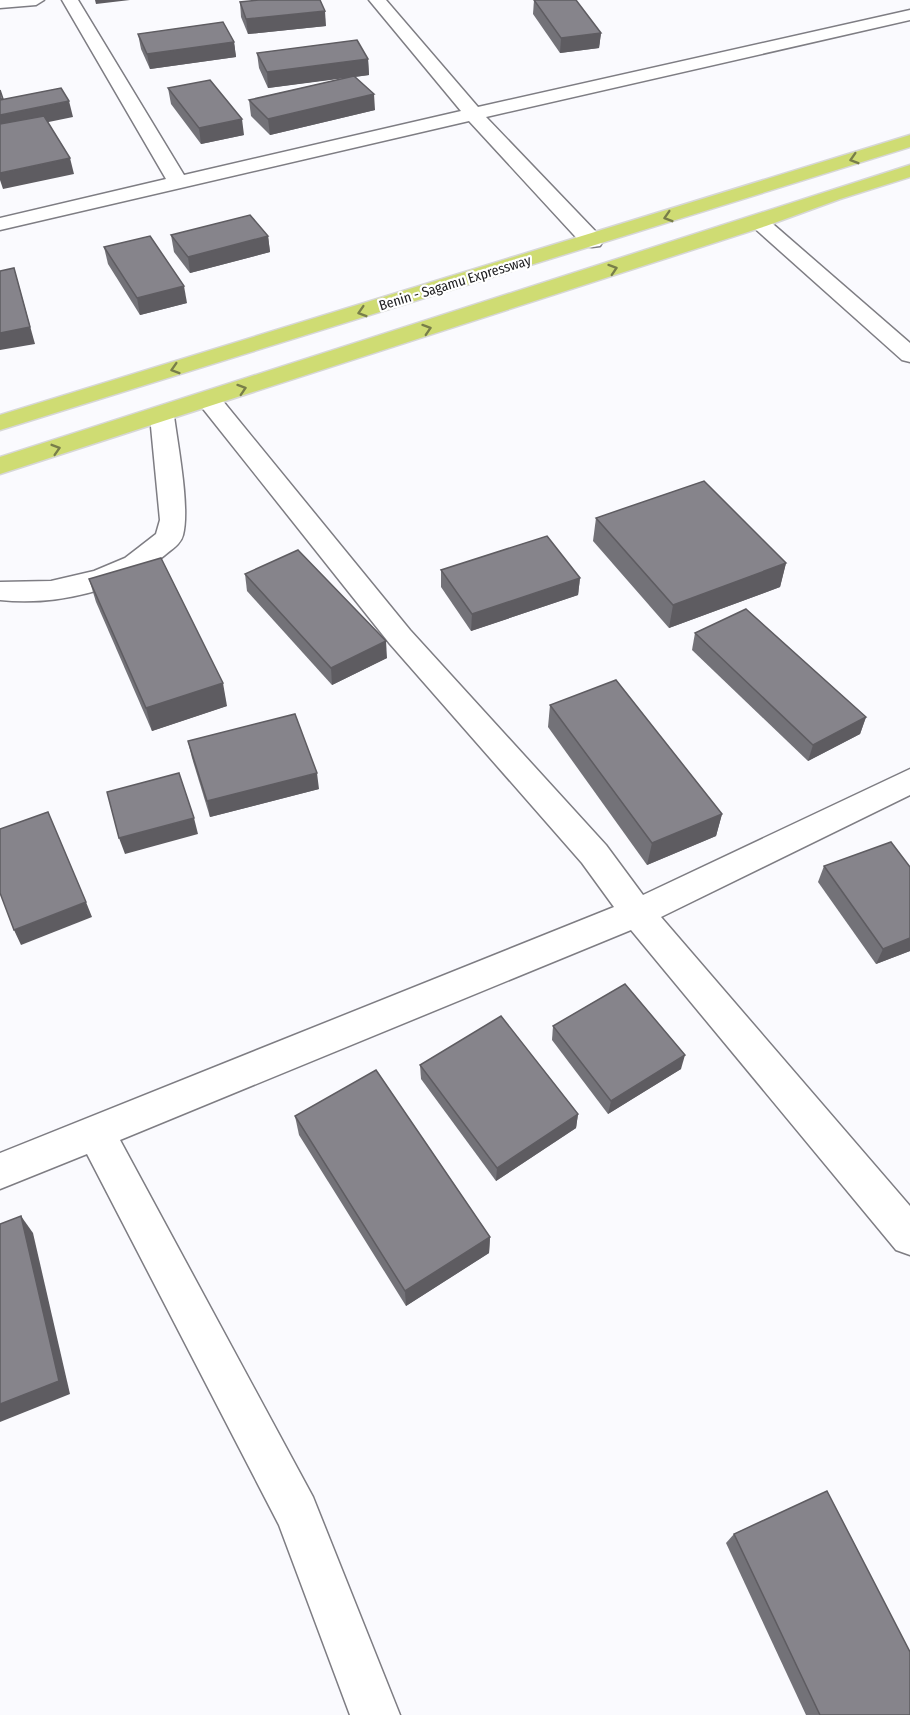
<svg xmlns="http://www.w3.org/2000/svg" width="910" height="1715" font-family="'Fira Sans Condensed',sans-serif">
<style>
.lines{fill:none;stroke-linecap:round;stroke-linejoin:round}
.minor-casing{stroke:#7e7d83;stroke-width:3}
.highway-casing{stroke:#d7d7d7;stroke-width:3}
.minor{fill:#fff;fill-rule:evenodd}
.highway{fill:#cfdc73;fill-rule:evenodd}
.wall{fill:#737278}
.shaded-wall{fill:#5e5c61}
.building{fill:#86848b;stroke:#5e5c61;stroke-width:1.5}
.oneway{stroke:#787e4a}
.labels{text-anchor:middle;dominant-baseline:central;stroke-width:4.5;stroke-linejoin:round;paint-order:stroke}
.far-street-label{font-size:14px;fill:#202022;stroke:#fff}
</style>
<rect width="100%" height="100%" fill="#fafafe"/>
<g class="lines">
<defs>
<g id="minor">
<polygon points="0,0 44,0 36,5 0,8"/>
<polygon points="62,0 78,0 184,175 461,111 369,0 386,0 478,107 910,10 910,20 486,117 600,236 603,241 600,246 592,247 584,246 469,121 0,230 0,218 166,179"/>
<polygon points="759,216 766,218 910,343 910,362 902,360 752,226 748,222 752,218"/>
<polygon points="209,393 218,395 410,630 606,845 643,895 910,769 910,795 661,917 910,1206 910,1255 896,1250 631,930 120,1140 313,1497 400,1715 350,1715 279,1525 87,1154 0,1189 0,1153 614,907 582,863 390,644 200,405 197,400 200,395"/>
<path d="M162 409 171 411 174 416C178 446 190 508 183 535 181 544 172 549 165 555 122 591 55 606 0 600V582L51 581 94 571 125 558 138 548 156 534 160 520 150 416 153 411Z"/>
</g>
<g id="highway">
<polygon points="910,135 910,147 0,430 0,415"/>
<polygon points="910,165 910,177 840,199 766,226 0,474 0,457"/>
</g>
</defs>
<use href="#minor" class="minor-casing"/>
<use href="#highway" class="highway-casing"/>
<use href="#minor" class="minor"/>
<use href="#highway" class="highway"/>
</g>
<g class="wall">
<polygon points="534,0 601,33 599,48 560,53 533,14"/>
<polygon points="240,2 326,26 248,34 241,17"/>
<polygon points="138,34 234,42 236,57 150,69 141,49"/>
<polygon points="257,53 368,59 369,75 355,77 375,110 270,135 251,116 249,100 349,77 268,88 259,68"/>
<polygon points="168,88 244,135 201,144 171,104"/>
<polygon points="171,235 268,236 270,252 190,273 174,252"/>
<polygon points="104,247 187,303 140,315 108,264"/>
<polygon points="596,518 786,563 780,587 669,628 593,541"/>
<polygon points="441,570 580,578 578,595 471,631 441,587"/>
<polygon points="245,574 387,658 332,685 247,591"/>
<polygon points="89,579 227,706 152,731 96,602"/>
<polygon points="695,633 866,717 860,734 808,761 692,650"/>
<polygon points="550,705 722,814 716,836 647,865 548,727"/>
<polygon points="188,741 319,789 210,817 192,758"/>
<polygon points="824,866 910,867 910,951 876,964 818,882"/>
<polygon points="553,1026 681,1069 608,1114 552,1040"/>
<polygon points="420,1065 578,1114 576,1128 496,1181 421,1079"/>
<polygon points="295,1116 490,1237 489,1253 406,1306 299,1135"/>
<polygon points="734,1534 910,1715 806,1715 726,1543"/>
</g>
<g class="shaded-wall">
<polygon points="95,0 130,0 96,4"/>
<polygon points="325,11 326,26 248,34 246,19"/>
<polygon points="601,33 599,48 560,53 561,38"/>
<polygon points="234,42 236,57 150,69 147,54"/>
<polygon points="368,59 369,75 268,88 267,72"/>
<polygon points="374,94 375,110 270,135 268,119"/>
<polygon points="69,101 73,117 0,132 0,115"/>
<polygon points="242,119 244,135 201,144 199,128"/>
<polygon points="70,158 74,174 3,189 0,180 0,173"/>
<polygon points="268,236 270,252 190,273 188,257"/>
<polygon points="14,268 35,344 0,350 0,333"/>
<polygon points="184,286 187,303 140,315 137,298"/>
<polygon points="786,563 780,587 669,628 673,605"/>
<polygon points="580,578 578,595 471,631 472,614"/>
<polygon points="386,641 387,658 332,685 331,668"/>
<polygon points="223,683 227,706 152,731 146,708"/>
<polygon points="866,717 860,734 808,761 813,745"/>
<polygon points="317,773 319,789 210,817 207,801"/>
<polygon points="722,814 716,836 647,865 652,843"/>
<polygon points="194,818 198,834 125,854 119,838"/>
<polygon points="86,902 92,917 21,945 14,930"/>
<polygon points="910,938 910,951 876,964 883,949"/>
<polygon points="685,1055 681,1069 608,1114 611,1101"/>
<polygon points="578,1114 576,1128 496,1181 497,1168"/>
<polygon points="21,1216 33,1233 70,1394 0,1422 0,1404"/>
<polygon points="490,1237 489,1253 406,1306 405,1291"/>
</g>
<g class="building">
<polygon points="259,0 320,0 325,11 246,19 240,2"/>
<polygon points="534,0 576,0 601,33 561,38"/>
<polygon points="223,22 234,42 147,54 138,34"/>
<polygon points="357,40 368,59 267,72 257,53"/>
<polygon points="354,76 374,94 268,119 249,100"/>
<polygon points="210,80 242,119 199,128 168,88"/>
<polygon points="61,88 69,101 0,115 0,100"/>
<polygon points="0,90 3,99 0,99"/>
<polygon points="44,116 70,158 0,173 0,124"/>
<polygon points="250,215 268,236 188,257 171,235"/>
<polygon points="150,236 184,286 137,298 104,247"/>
<polygon points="14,268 30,327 0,333 0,271"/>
<polygon points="704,481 786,563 673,605 596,518"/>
<polygon points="547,536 580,578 472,614 441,570"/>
<polygon points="298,550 386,641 331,668 245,574"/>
<polygon points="161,558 223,683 146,708 89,579"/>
<polygon points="746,609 866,717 813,745 695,633"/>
<polygon points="616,680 722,814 652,843 550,705"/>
<polygon points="295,714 317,773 207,801 188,741"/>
<polygon points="179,773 194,818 119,838 107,792"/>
<polygon points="48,812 86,902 14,930 0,893 0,829"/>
<polygon points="891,842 910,867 910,938 883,949 824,866"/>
<polygon points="625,984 685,1055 611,1101 553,1026"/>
<polygon points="501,1016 578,1114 497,1168 420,1065"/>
<polygon points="376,1070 490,1237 405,1291 295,1116"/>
<polygon points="21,1216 59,1381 0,1404 0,1224"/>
<polygon points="827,1491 910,1652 910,1715 820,1715 734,1534"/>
</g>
<defs><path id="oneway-chevron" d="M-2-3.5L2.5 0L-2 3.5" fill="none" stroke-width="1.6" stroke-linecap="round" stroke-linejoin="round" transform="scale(1.5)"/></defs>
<g class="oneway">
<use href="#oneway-chevron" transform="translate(854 159) rotate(163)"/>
<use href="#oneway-chevron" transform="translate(668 217) rotate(163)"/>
<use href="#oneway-chevron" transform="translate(613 269) rotate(-18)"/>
<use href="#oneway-chevron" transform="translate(362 312) rotate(163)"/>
<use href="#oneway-chevron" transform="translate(427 329) rotate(-18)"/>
<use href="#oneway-chevron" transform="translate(175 369) rotate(163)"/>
<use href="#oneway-chevron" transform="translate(242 389) rotate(-18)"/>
<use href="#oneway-chevron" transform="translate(56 449) rotate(-17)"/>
</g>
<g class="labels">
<g class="far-street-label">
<text transform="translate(455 283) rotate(-17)">Benin - Sagamu Expressway</text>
</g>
</g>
</svg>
